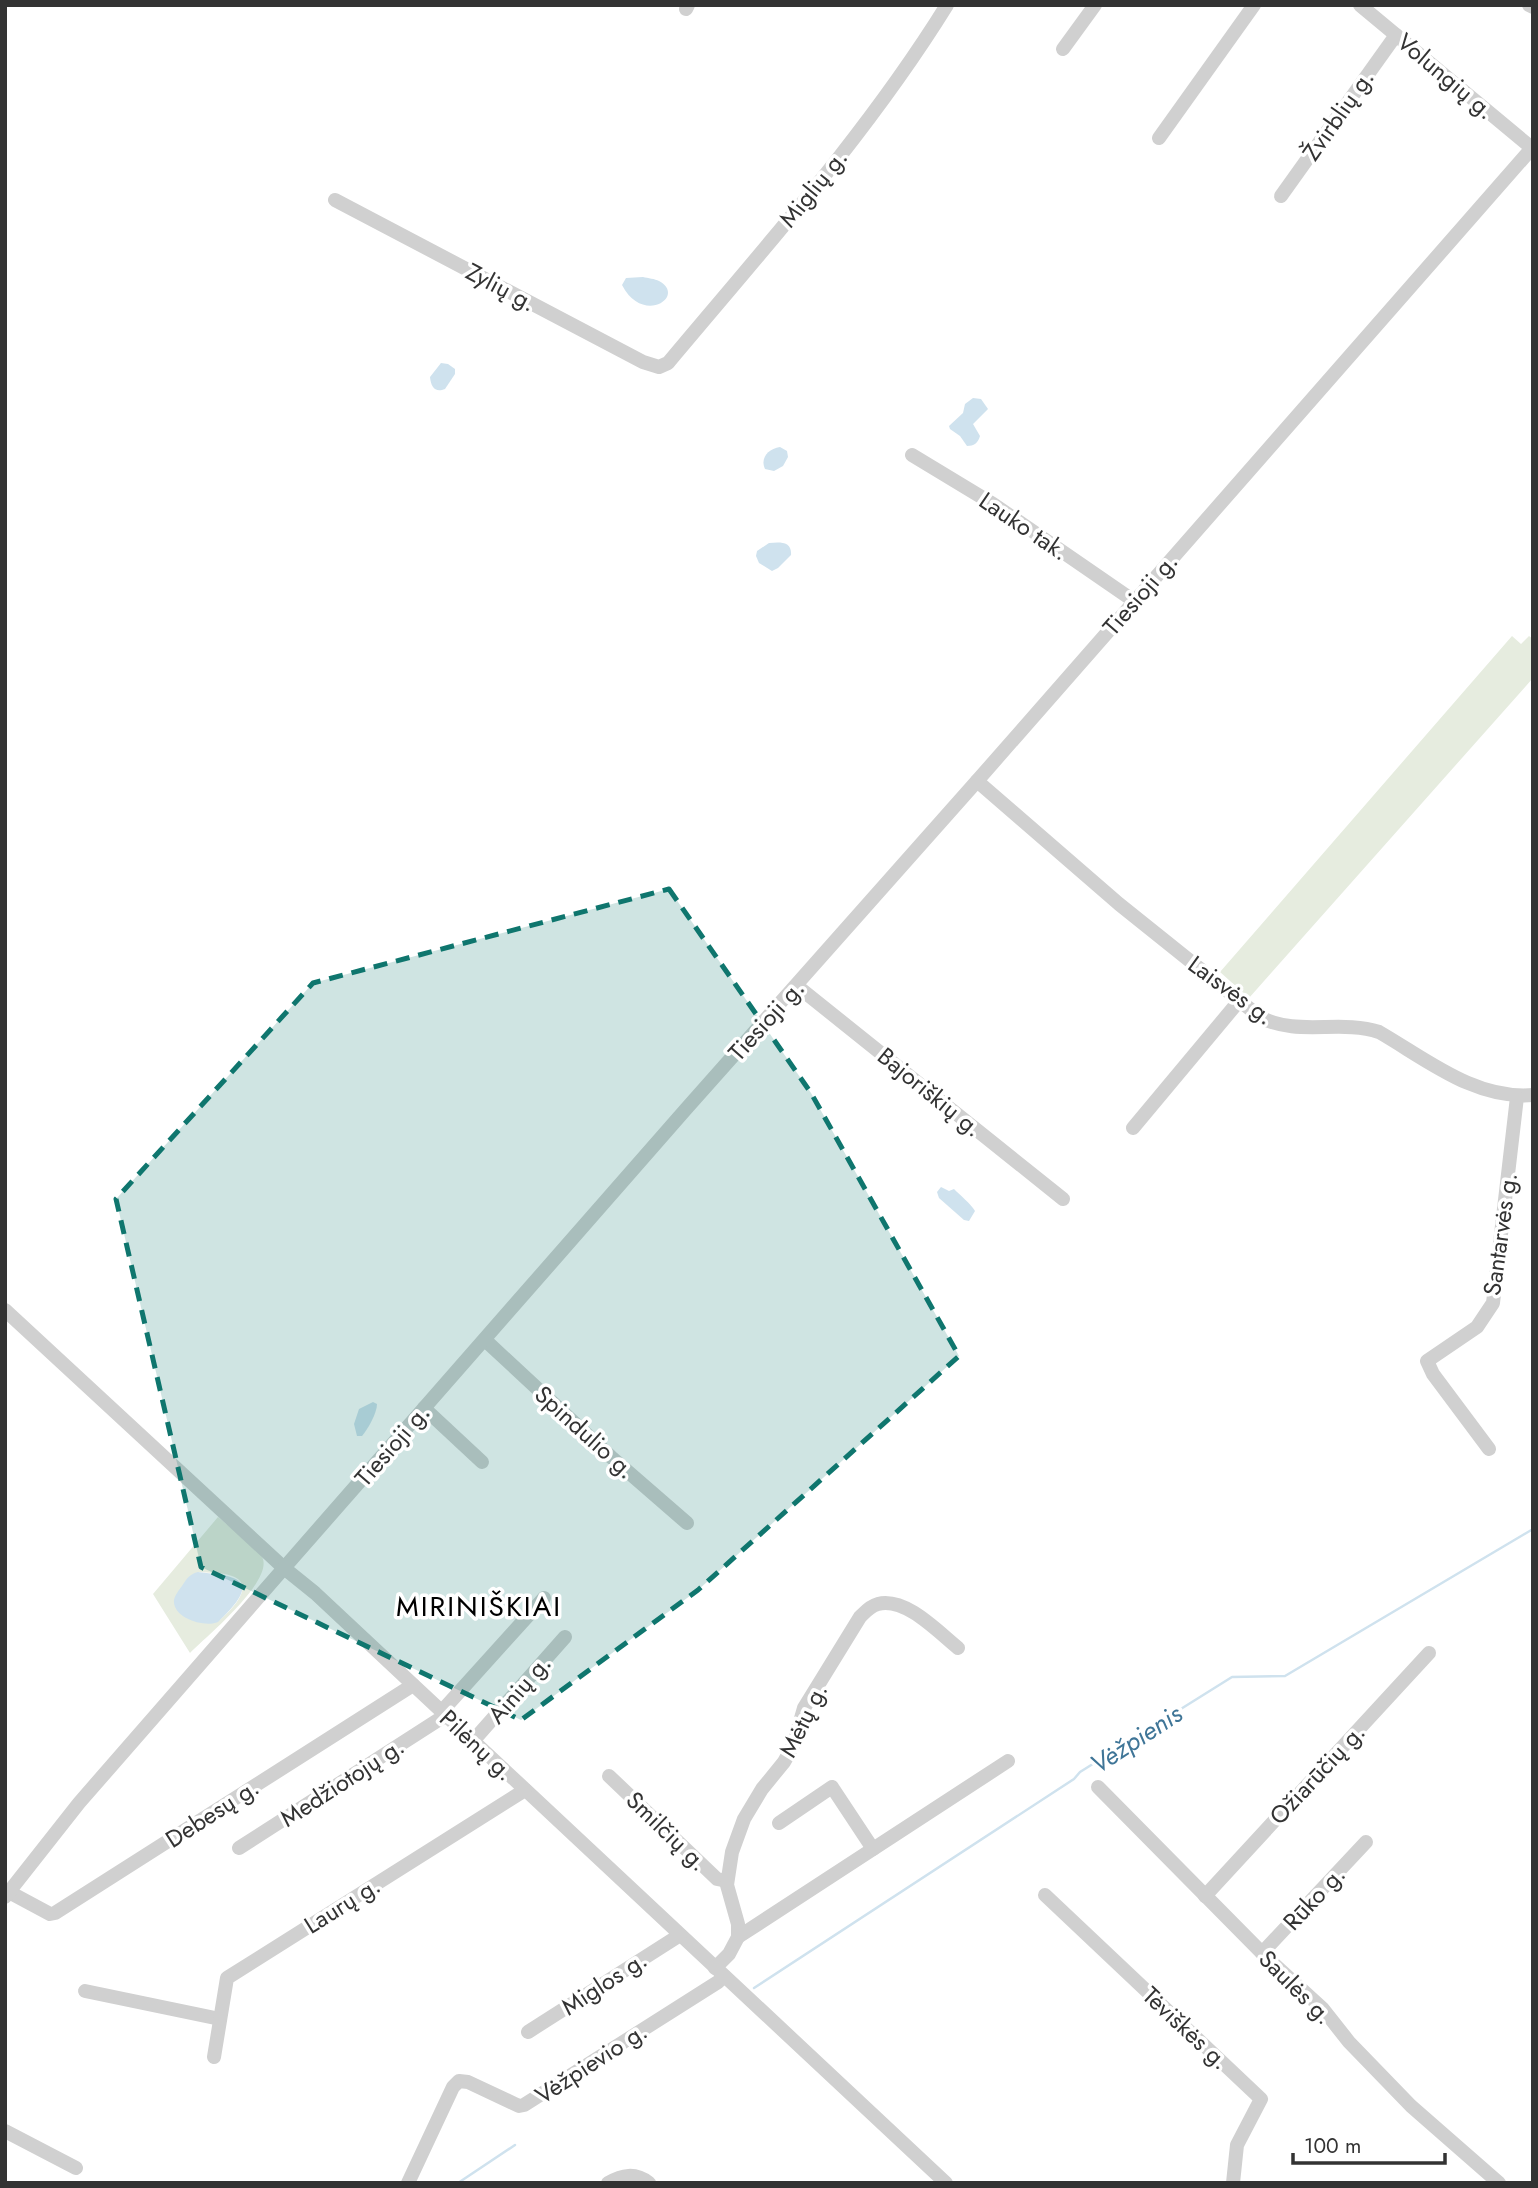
<svg xmlns="http://www.w3.org/2000/svg" width="1538" height="2188" font-family="Jost,sans-serif">
<style>
.green{fill:#e6ecdf;fill-rule:evenodd}
.water{fill:#cfe2ee}
.lines{fill:none;stroke-linecap:round;stroke-linejoin:round}
.stream{stroke:#cfe2ee;stroke-width:2.5}
.minor{stroke:#d0d0d0;stroke-width:14}
.marked{fill:#0f766e;fill-opacity:0.2;stroke:#0f766e;stroke-width:5;stroke-dasharray:14 9;stroke-linejoin:round}
.labels{text-anchor:middle;dominant-baseline:central;stroke-width:7;stroke-linejoin:round;paint-order:stroke}
.street-label{font-size:24px;fill:#333;stroke:#fff}
.water-label{font-size:26px;font-style:italic;fill:#3f7597;stroke:#fff}
.quarter-label{font-size:28px;letter-spacing:2px;fill:#000;stroke:#fff}
</style>
<rect width="100%" height="100%" fill="#fff"/>
<g class="green">
<polygon points="1512,636 1521,644 1529,636 1533,639 1533,678 1249,998 1220,972"/>
<path d="M218 1517C230 1528 254 1543 262 1557 275 1580 206 1637 190 1653L153 1594ZM198 1572C209 1573 222 1572 232 1576 258 1585 229 1613 217 1622Z"/>
</g>
<g class="water">
<path d="M643 277C648 278 655 279 659 281 687 296 643 326 622 285L626 278Z"/>
<path d="M441 363 448 364 455 369V374L445 389C435 393 431 387 430 377Z"/>
<path d="M973 398 981 399 988 409 973 424 980 436C978 443 974 446 967 446L960 436 950 429 949 426 963 413 965 404Z"/>
<path d="M780 447 787 451 788 457 783 466 774 471 765 469C760 458 768 449 780 447Z"/>
<path d="M769 543C780 542 792 541 791 555L778 568 772 571 759 563 756 556 757 551Z"/>
<path d="M941 1187 949 1191 954 1189C960 1195 971 1204 975 1211L969 1221 964 1220 939 1198 937 1192Z"/>
<path d="M373 1402 377 1404C377 1413 368 1429 362 1436H357L354 1424 359 1409Z"/>
<path d="M198 1572C232 1576 262 1577 226 1614 225 1615 219 1621 218 1622 205 1628 172 1618 174 1600 175 1595 179 1590 182 1586 187 1578 190 1574 198 1572Z"/>
</g>
<g class="lines">
<g class="stream">
<polyline points="754,1988 1074,1779 1080,1772 1232,1677 1285,1676 1533,1529"/>
<polyline points="458,2183 515,2145"/>
</g>
<g class="minor">
<polyline points="1360,5 1533,149"/>
<polyline points="1529,5 1533,7"/>
<polyline points="686,9 688,5"/>
<polyline points="1063,49 1095,5"/>
<polyline points="1159,138 1254,5"/>
<polyline points="1281,196 1396,35"/>
<path d="M335 200 643 362 659 367 668 363C765 247 867 134 947 5"/>
<polyline points="912,455 993,504 1134,601"/>
<path d="M977 781 1119 904 1260 1017C1297 1037 1340 1019 1379 1032 1426 1059 1475 1100 1533 1095"/>
<polyline points="797,986 1063,1199"/>
<polyline points="1133,1128 1239,1001"/>
<polyline points="5,1310 284,1568 315,1593 946,2183"/>
<polyline points="485,1340 611,1457 687,1523"/>
<polyline points="424,1408 482,1462"/>
<polyline points="1489,1449 1433,1374 1427,1361 1477,1327 1493,1303 1517,1097"/>
<polyline points="442,1711 544,1598"/>
<polyline points="473,1741 565,1637"/>
<polyline points="609,1776 717,1879 727,1881"/>
<polyline points="1098,1787 1266,1957 1323,2009 1349,2042 1411,2106 1499,2183"/>
<polyline points="779,1823 832,1787 873,1849"/>
<polyline points="239,1848 446,1715"/>
<polyline points="9,1892 50,1914 55,1913 413,1685"/>
<polyline points="1045,1895 1261,2099 1237,2145 1233,2183"/>
<polyline points="1205,1896 1429,1653"/>
<polyline points="5,1897 79,1803 284,1568 686,1109 977,781 1533,147"/>
<polyline points="738,1937 1008,1761"/>
<polyline points="1262,1953 1366,1842"/>
<path d="M715 1968 729 1954 738 1937V1924L727 1885 732 1852 744 1819 762 1789 784 1762 793 1746 804 1708 860 1617C865 1612 870 1606 878 1604 906 1597 938 1632 958 1648"/>
<polyline points="85,1991 220,2019"/>
<polyline points="528,2032 680,1935"/>
<polyline points="214,2057 227,1978 525,1790"/>
<polyline points="5,2131 76,2168"/>
<polyline points="408,2183 453,2087 459,2081 468,2082 519,2106 524,2105 718,1982 724,1976"/>
<path d="M608 2183C622 2175 635 2172 649 2183"/>
</g>
</g>
<path class="marked" d="M669 889 811 1093 959 1356 698 1590 521 1720 201 1567 116 1199 313 983Z"/>
<g class="labels">
<g class="street-label">
<text transform="translate(1446 76) rotate(40)">Volungių g.</text>
<text transform="translate(1338 115) rotate(-55)">Žvirblių g.</text>
<text transform="translate(813 188) rotate(-51)">Miglių g.</text>
<text transform="translate(501 287) rotate(28)">Zylių g.</text>
<text transform="translate(1024 526) rotate(34)">Lauko tak.</text>
<text transform="translate(1140 594) rotate(-49)">Tiesioji g.</text>
<text transform="translate(1231 990) rotate(36)">Laisvės g.</text>
<text transform="translate(766 1020) rotate(-48)">Tiesioji g.</text>
<text transform="translate(930 1092) rotate(39)">Bajoriškių g.</text>
<text transform="translate(1500 1234) rotate(-82)">Santarvės g.</text>
<text transform="translate(585 1432) rotate(42)">Spindulio g.</text>
<text transform="translate(392 1445) rotate(-49)">Tiesioji g.</text>
<text transform="translate(519 1689) rotate(-49)">Ainių g.</text>
<text transform="translate(803 1720) rotate(-64)">Mėtų g.</text>
<text transform="translate(477 1745) rotate(43)">Pilėnų g.</text>
<text transform="translate(1317 1774) rotate(-47)">Ožiarūčių g.</text>
<text transform="translate(342 1782) rotate(-33)">Medžiotojų g.</text>
<text transform="translate(212 1813) rotate(-33)">Debesų g.</text>
<text transform="translate(667 1831) rotate(44)">Smilčių g.</text>
<text transform="translate(1314 1898) rotate(-47)">Rūko g.</text>
<text transform="translate(342 1905) rotate(-32)">Laurų g.</text>
<text transform="translate(604 1983) rotate(-33)">Miglos g.</text>
<text transform="translate(1296 1987) rotate(45)">Saulės g.</text>
<text transform="translate(1186 2028) rotate(43)">Tėviškės g.</text>
<text transform="translate(591 2063) rotate(-33)">Vėžpievio g.</text>
</g>
<g class="water-label">
<text transform="translate(1136 1739) rotate(-33)">Vėžpienis</text>
</g>
<g class="quarter-label">
<text x="479" y="1606">MIRINIŠKIAI</text>
</g>
</g>
<rect width="1538" height="2188" fill="none" stroke="#333333" stroke-width="14"/>
<path d="M1293 2153v10h152v-10" fill="none" stroke="#333333" stroke-width="3.5"/>
<text x="1304" y="2153" font-size="21" fill="#333333" stroke="#ffffff" stroke-width="5" paint-order="stroke">100 m</text>
</svg>
